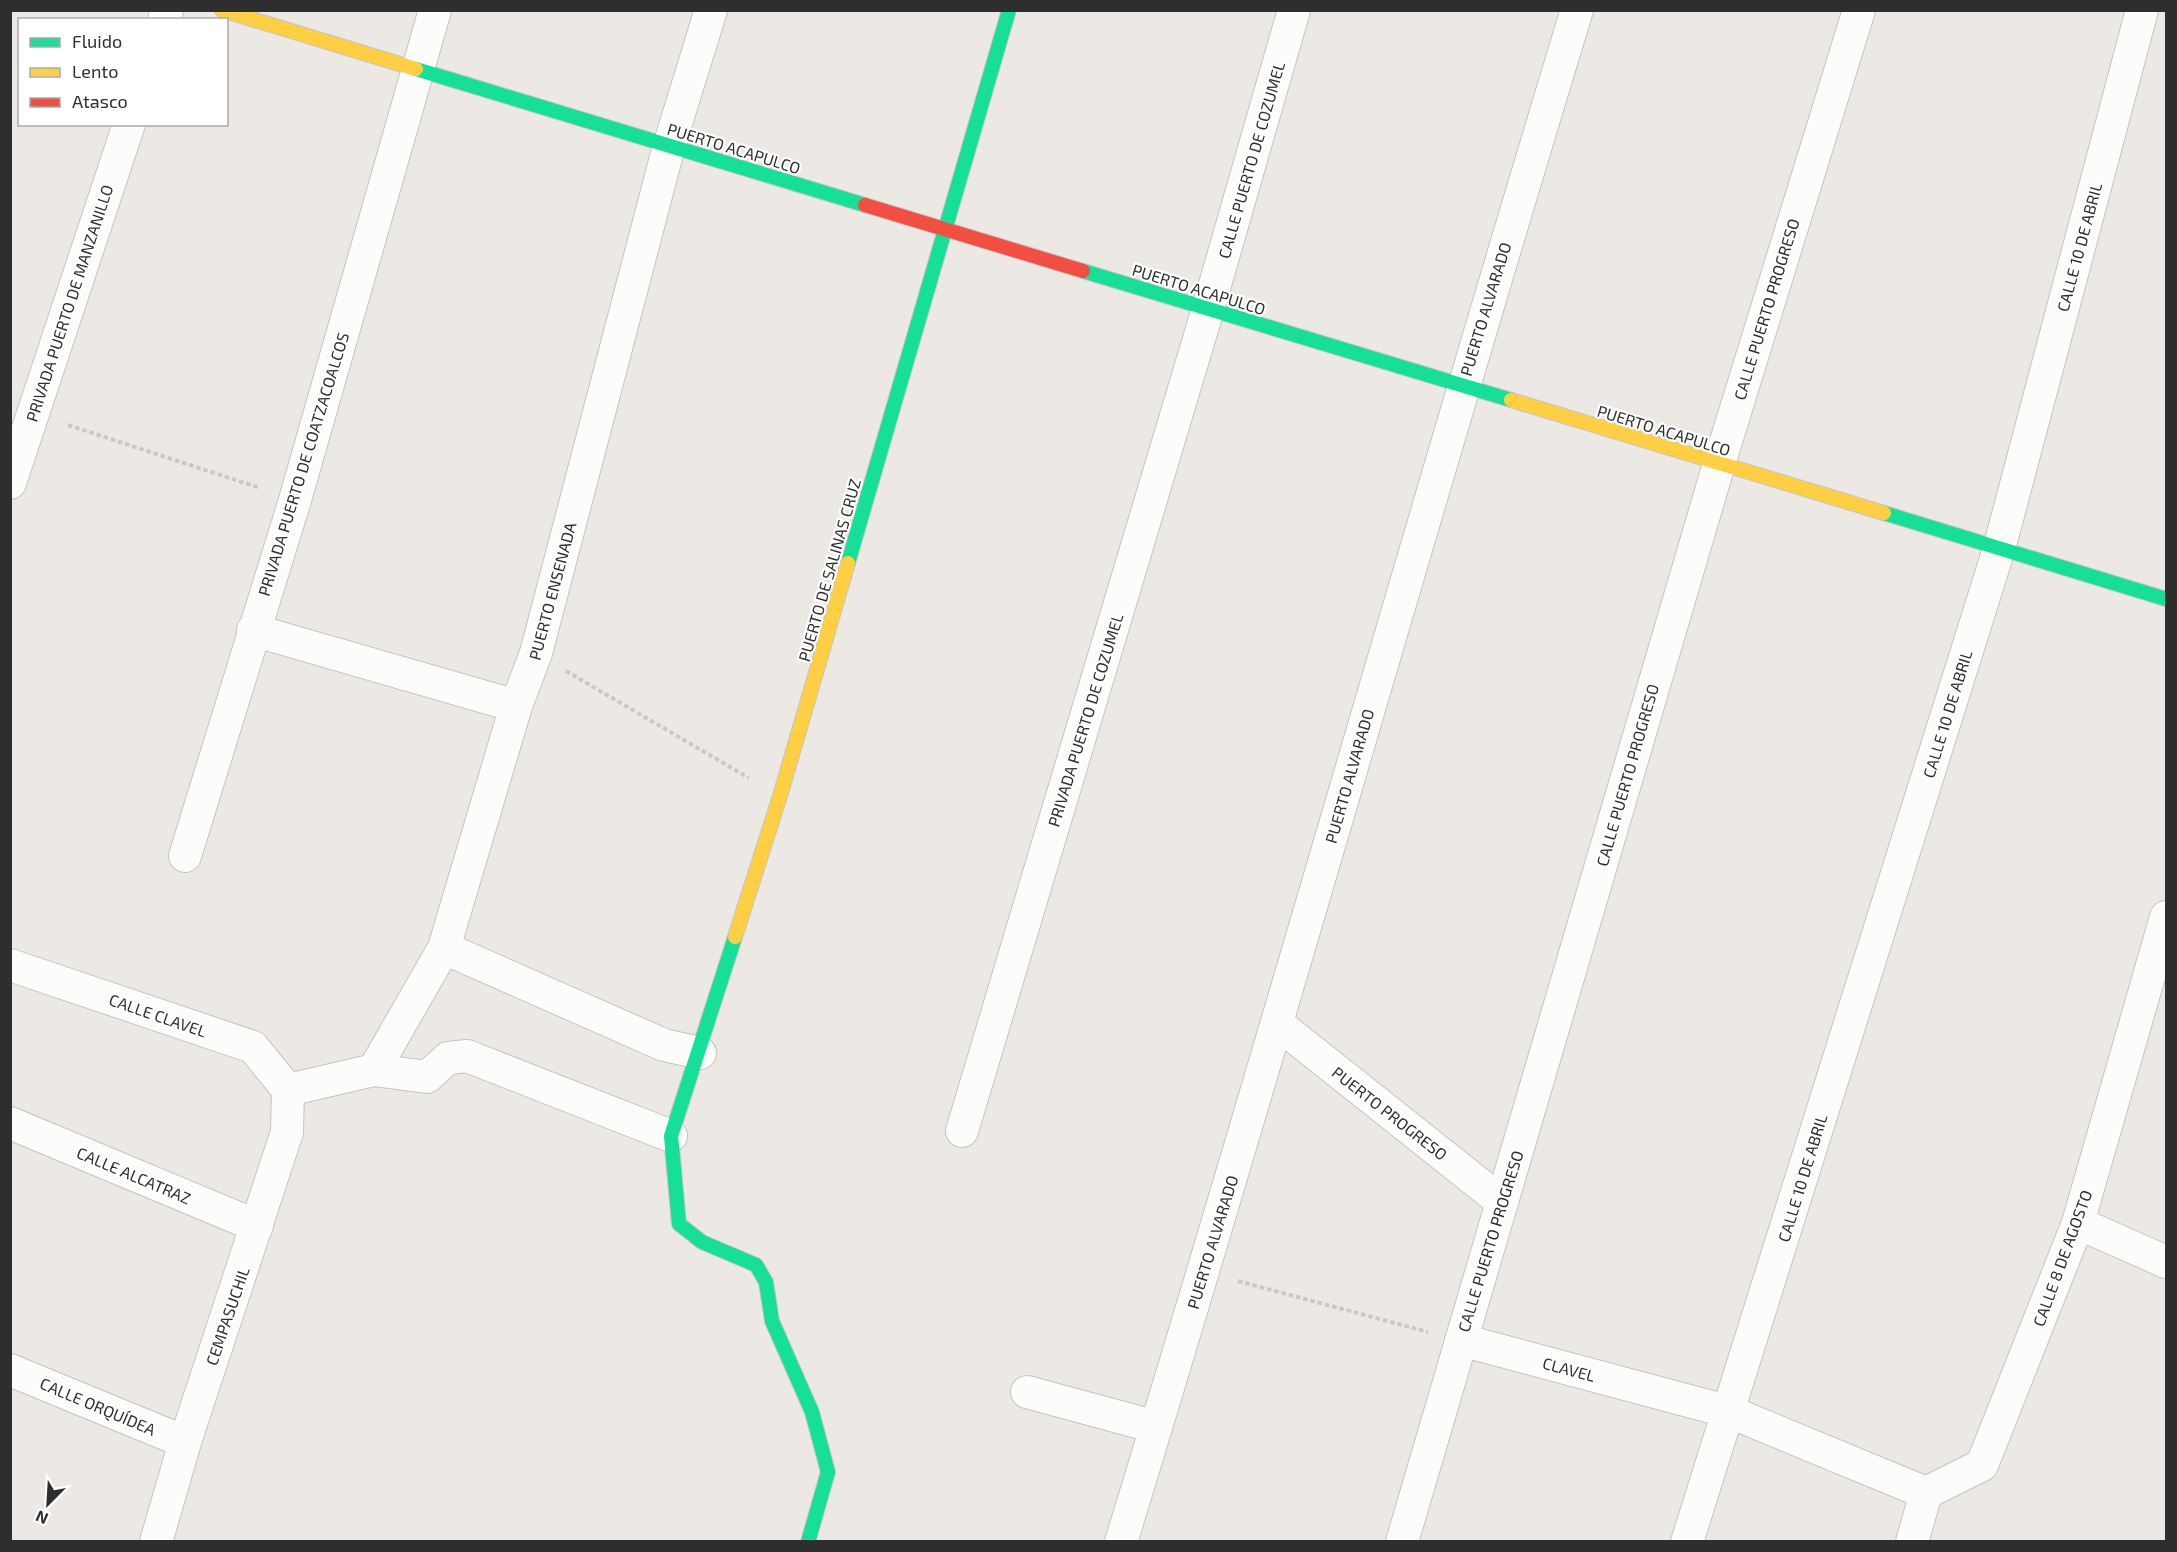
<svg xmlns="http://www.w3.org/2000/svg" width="2177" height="1552" font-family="'Exo 2',sans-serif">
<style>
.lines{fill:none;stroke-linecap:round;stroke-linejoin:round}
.street-casing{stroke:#c5c4c5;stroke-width:34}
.fast-casing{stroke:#c5c4c5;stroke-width:16}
.slow-casing{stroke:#c5c4c5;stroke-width:16}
.jam-casing{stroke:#c5c4c5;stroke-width:16}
.path{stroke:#c9c9c8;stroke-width:4;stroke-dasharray:4.5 3;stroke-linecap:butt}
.street{stroke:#fcfcfb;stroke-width:32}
.fast{stroke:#16e098;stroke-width:14}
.slow{stroke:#ffcf43;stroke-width:14}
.jam{stroke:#f24e42;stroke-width:14}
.labels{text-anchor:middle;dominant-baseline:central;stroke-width:4.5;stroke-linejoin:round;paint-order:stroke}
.street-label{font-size:16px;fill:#2e2e2e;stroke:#fff}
</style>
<rect width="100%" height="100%" fill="#ece8e4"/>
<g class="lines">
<defs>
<g id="street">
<polyline points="164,20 167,10"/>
<polyline points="10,483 129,124"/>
<polyline points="253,630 516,706"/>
<polyline points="185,856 295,500 435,10"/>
<polyline points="444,948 664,1045 700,1053"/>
<polyline points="10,965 253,1047 288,1090"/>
<polyline points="1278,1024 1502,1202"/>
<polyline points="374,1070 427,1077 448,1058 467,1056 671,1136"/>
<polyline points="288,1090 374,1070 444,948 516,706 536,653 669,146 711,10"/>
<polyline points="10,1123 257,1226"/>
<polyline points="962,1131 1208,309 1294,10"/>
<polyline points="2078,1223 2166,1262"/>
<polyline points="1461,1340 1730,1412 1926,1493"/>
<polyline points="10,1370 185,1442"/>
<polyline points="1027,1392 1156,1427"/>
<polyline points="1926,1493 1982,1465 2078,1223 2166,917"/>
<polyline points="156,1542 185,1442 287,1132 288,1090"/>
<path d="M1121 1542C1278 1032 1421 520 1577 10"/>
<polyline points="1402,1542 1719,464 1859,10"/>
<polyline points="1687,1542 1999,549 2142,10"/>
<polyline points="1912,1542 1926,1493"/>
</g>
<g id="fast">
<polyline points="416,69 865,205"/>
<polyline points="1083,271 1511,400"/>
<polyline points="1884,513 2166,599"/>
<polyline points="848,563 1009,10"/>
<polyline points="735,937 671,1136 679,1224 702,1242 756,1265 766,1282 772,1321 812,1412 828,1472 808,1542"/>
</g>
<g id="slow">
<polyline points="222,10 416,69"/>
<polyline points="1511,400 1884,513"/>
<polyline points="735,937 780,796 848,563"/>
</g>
<polyline id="jam" points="865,205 1083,271"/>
</defs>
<use href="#street" class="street-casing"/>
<use href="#fast" class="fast-casing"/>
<use href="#slow" class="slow-casing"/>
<use href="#jam" class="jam-casing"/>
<g class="path">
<polyline points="68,425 260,488"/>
<polyline points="566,671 749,778"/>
<polyline points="1238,1281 1428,1332"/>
</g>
<use href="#street" class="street"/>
<use href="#fast" class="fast"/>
<use href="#slow" class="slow"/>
<use href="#jam" class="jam"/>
</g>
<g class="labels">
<g class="street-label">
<text transform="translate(734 148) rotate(17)">PUERTO ACAPULCO</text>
<text transform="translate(1251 160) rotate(-74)">CALLE PUERTO DE COZUMEL</text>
<text transform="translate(2079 247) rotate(-75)">CALLE 10 DE ABRIL</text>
<text transform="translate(1199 289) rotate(17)">PUERTO ACAPULCO</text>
<text transform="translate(69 303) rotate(-72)">PRIVADA PUERTO DE MANZANILLO</text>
<text transform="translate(1485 309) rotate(-73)">PUERTO ALVARADO</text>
<text transform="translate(1766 309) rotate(-73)">CALLE PUERTO PROGRESO</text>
<text transform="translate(1664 430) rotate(17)">PUERTO ACAPULCO</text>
<text transform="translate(303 464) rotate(-73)">PRIVADA PUERTO DE COATZACOALCOS</text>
<text transform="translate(829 570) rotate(-74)">PUERTO DE SALINAS CRUZ</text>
<text transform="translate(552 591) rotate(-75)">PUERTO ENSENADA</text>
<text transform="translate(1947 714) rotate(-73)">CALLE 10 DE ABRIL</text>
<text transform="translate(1085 720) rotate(-73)">PRIVADA PUERTO DE COZUMEL</text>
<text transform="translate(1627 775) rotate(-74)">CALLE PUERTO PROGRESO</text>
<text transform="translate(1349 776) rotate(-74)">PUERTO ALVARADO</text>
<text transform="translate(158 1015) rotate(19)">CALLE CLAVEL</text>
<text transform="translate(1390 1113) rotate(38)">PUERTO PROGRESO</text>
<text transform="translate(134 1175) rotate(23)">CALLE ALCATRAZ</text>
<text transform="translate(1802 1178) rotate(-73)">CALLE 10 DE ABRIL</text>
<text transform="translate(1490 1241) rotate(-73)">CALLE PUERTO PROGRESO</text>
<text transform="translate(1212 1242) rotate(-73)">PUERTO ALVARADO</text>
<text transform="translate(2062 1258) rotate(-70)">CALLE 8 DE AGOSTO</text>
<text transform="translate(227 1316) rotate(-71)">CEMPASUCHIL</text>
<text transform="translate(1569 1369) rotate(15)">CLAVEL</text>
<text transform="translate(98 1406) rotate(23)">CALLE ORQUÍDEA</text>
</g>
</g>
<rect width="2177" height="1552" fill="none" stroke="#2e2e2e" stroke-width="24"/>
<rect x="18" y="18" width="210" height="108" fill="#ffffff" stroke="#ababab" stroke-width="1.5"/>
<rect x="30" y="38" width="30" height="9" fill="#16e098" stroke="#ababab" stroke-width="1.5"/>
<text x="72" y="48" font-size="18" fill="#2e2e2e">Fluido</text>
<rect x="30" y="68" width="30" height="9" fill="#ffcf43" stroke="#ababab" stroke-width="1.5"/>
<text x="72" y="78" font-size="18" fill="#2e2e2e">Lento</text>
<rect x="30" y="98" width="30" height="9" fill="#f24e42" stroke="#ababab" stroke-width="1.5"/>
<text x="72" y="108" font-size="18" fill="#2e2e2e">Atasco</text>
<g transform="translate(48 1504) rotate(204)" stroke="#ffffff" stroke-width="4.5" paint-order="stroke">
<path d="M0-4.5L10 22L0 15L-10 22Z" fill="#2e2e2e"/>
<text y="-9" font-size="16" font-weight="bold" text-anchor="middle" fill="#2e2e2e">N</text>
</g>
</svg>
